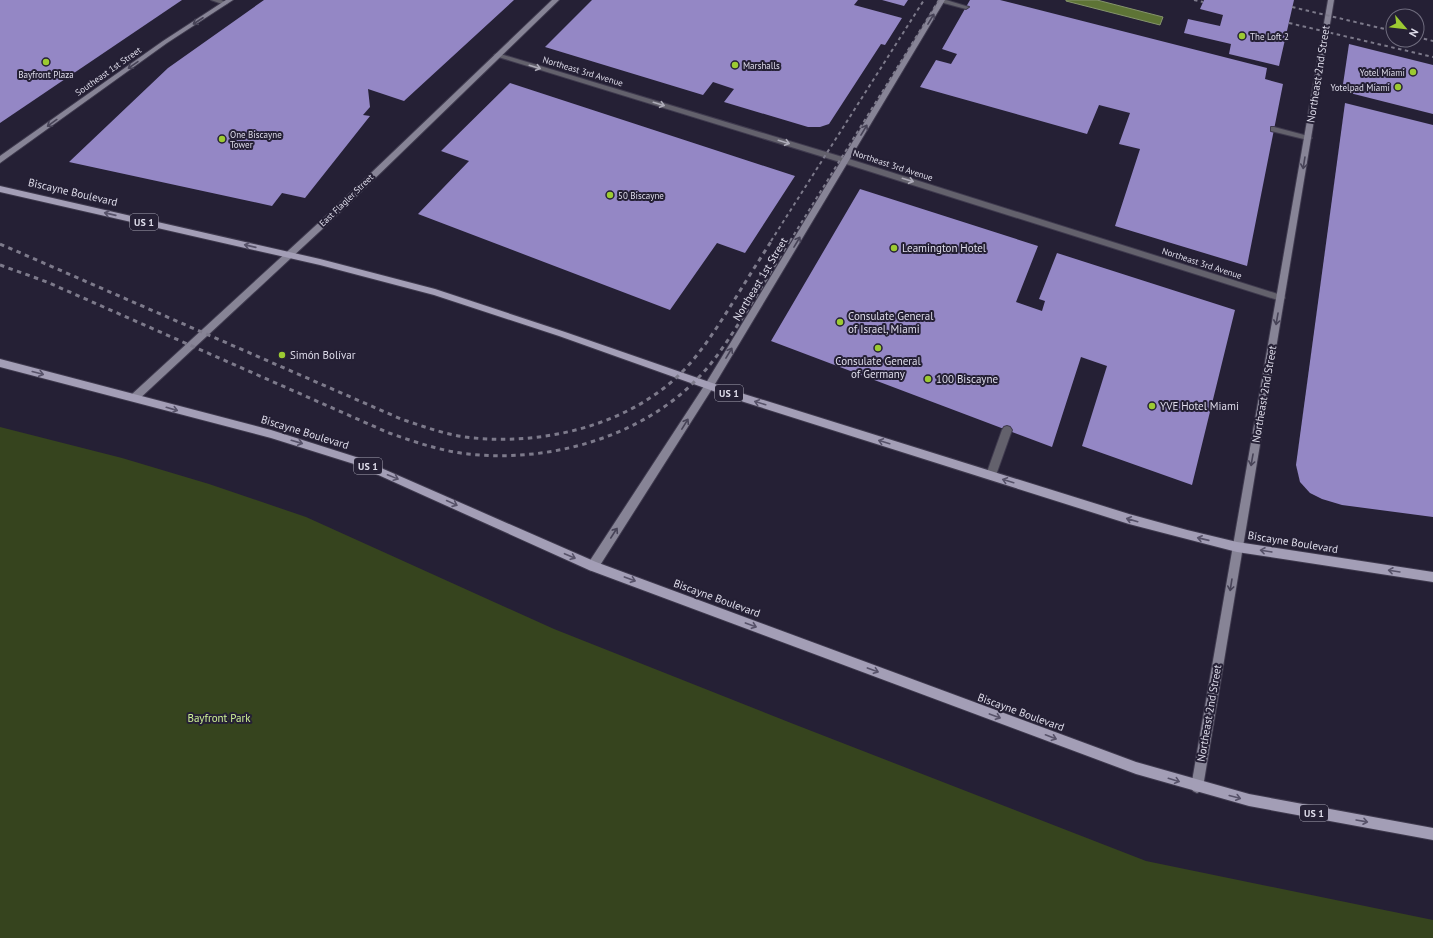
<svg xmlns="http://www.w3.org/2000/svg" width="1433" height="938" font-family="'PT Sans',sans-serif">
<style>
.green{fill:#36441e}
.water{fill:#5e7436;stroke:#85946c}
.building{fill:#9487c5}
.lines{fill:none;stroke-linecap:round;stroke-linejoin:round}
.lane-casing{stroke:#3f3a4e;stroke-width:2}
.street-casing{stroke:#3f3a4e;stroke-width:2}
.secondary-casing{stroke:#3f3a4e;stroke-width:2}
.primary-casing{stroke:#3f3a4e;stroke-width:2}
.lane{fill:#63616c;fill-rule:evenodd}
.street{fill:#63616c;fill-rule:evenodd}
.secondary{fill:#878496;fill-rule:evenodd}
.primary{fill:#a39eb6;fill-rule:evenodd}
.rail-far1{stroke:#7d7a8b;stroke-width:2;stroke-dasharray:3.5 3.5;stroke-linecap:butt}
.rail{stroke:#7d7a8b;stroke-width:3;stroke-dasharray:4.5 4.5;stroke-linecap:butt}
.oneway{stroke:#474357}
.oneway2{stroke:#adabb8}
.oneway3{stroke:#575269}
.poi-dot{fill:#9cca32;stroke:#252035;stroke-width:1.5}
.labels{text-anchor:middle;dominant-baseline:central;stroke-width:4;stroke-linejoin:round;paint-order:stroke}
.far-poi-label{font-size:9px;fill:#dfddeb;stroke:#252035;text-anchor:start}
.far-street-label{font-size:9px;fill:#dfddeb;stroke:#252035}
.shield{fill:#252035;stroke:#a7a4b4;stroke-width:1}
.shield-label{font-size:10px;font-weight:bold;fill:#dfddeb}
.street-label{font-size:11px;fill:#dfddeb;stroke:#252035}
.poi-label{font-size:11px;fill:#dfddeb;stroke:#252035;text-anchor:start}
.park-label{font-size:11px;fill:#cdef95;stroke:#252035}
</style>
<rect width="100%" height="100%" fill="#252035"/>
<polygon class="green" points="0,427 122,458 209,484 306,517 554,629 791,723 1146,861 1433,920 1433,938 0,938"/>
<polygon class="water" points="1066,0 1097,0 1163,17 1160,25 1066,1"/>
<g class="building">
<polygon points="0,0 182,0 0,123"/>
<polygon points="264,0 514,0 404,101 368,89 370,107 363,115 370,116 305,198 282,193 272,206 69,162 168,68"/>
<polygon points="592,0 858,0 854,5 902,18 885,45 881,44 829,124 820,127 808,127 724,102 734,89 713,82 703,95 545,47"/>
<polygon points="882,0 908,0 904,6"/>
<polygon points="970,0 1000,0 1267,68 1265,79 1283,84 1247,266 1115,226 1140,149 1119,144 1130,113 1099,105 1087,134 920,87 936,60 951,64 957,54 942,49"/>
<polygon points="1204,0 1294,0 1279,66 1229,54 1231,44 1184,33 1188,19 1220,26 1223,15 1200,9"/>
<polygon points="1349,44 1433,65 1433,114 1342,91"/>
<polygon points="510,83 795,176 745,253 717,243 670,310 418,214 469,161 441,151"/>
<polygon points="1345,103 1433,125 1433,517 1342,505 1322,499 1310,493 1300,482 1296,465"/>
<polygon points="860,189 1038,246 1016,302 1042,311 1045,301 1039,299 1057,253 1235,310 1192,485 1082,446 1107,366 1081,357 1052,447 771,341"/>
</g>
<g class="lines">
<defs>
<g id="lane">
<polygon points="211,0 221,0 228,3 225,5"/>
<polygon points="939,0 946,0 969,7 966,9 940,2"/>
<polygon points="1271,127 1274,127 1308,136 1312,138 1308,140 1271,131"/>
<polygon points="1007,426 1010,427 1012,430 996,475 995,478 991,479 987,478 986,475 1002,430 1004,427"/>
</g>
<polygon id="street" points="497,53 849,159 1284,296 1285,298 1281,301 843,163 495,56 494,55"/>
<g id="secondary">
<polygon points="226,0 233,0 167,43 0,163 0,156 163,41"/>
<polygon points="552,0 559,0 332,220 137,401 131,401 129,398 131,395 326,216"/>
<polygon points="939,0 945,0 712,389 597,570 593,571 589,570 588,566 589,562 706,383"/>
<polygon points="1328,0 1334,0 1203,787 1201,791 1197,793 1193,791 1191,787"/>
</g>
<g id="primary">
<polygon points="0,186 320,259 435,289 565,332 744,394 1129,514 1187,530 1237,542 1433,572 1433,582 1237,552 1129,524 744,402 559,336 434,295 320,265 0,192"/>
<polygon points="0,359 271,430 356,457 596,562 1136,762 1249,794 1433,828 1433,840 1249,806 1136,774 589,570 354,464 271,438 0,367"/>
</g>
</defs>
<use href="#lane" class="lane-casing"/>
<use href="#street" class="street-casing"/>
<use href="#secondary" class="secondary-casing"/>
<use href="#primary" class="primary-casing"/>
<use href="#lane" class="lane"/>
<use href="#street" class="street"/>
<use href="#secondary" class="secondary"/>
<use href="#primary" class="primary"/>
<g class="rail-far1">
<polyline points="1194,0 1203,2"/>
<polyline points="1292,7 1393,31"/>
<polyline points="1289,23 1433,57"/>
<polyline points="1417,37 1433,41"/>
<polyline points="771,241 924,0"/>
<polyline points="790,241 939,0"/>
</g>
<g class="rail">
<path d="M0 244 401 419C425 427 449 436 474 438 547 445 632 424 684 370 702 351 716 329 730 307 744 284 758 262 772 240"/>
<path d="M0 265 47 282 389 433C415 442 441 451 468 454 550 463 643 437 700 376 718 357 732 334 746 312 761 288 775 264 790 240"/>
</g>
</g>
<defs><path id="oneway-shaft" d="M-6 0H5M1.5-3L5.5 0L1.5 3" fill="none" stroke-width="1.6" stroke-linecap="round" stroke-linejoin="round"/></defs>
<g class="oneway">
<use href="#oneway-shaft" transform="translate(931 19) rotate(-59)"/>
<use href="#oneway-shaft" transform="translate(198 21) rotate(147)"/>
<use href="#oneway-shaft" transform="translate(133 65) rotate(145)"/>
<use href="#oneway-shaft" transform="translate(52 123) rotate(144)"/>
<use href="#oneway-shaft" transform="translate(864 130) rotate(-59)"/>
<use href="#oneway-shaft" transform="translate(1304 163) rotate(99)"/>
<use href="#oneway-shaft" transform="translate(797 242) rotate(-59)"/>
<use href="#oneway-shaft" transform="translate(1277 319) rotate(100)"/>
<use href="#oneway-shaft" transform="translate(729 353) rotate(-59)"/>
<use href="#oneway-shaft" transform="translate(685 424) rotate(-58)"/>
<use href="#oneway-shaft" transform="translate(1252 460) rotate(100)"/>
<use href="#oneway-shaft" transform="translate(614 533) rotate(-57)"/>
<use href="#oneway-shaft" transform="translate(1231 585) rotate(99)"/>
</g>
<g class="oneway2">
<use href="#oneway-shaft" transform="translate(535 67) rotate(17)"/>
<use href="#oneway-shaft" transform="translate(659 104) rotate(17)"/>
<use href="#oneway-shaft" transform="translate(784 142) rotate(17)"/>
<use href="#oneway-shaft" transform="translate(908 180) rotate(17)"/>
</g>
<g class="oneway3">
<use href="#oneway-shaft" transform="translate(110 214) rotate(-167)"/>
<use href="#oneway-shaft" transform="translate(250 246) rotate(-167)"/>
<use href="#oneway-shaft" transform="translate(38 373) rotate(15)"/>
<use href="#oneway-shaft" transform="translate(760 403) rotate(-163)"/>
<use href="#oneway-shaft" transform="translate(172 409) rotate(16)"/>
<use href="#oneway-shaft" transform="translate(297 442) rotate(16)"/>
<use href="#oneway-shaft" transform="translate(884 442) rotate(-163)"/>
<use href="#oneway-shaft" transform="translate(393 477) rotate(22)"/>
<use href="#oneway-shaft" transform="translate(1008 481) rotate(-163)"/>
<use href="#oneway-shaft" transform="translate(452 503) rotate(25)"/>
<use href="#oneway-shaft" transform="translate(1132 520) rotate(-164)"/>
<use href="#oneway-shaft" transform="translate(1203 539) rotate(-167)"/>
<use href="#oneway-shaft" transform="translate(1266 551) rotate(-171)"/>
<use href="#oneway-shaft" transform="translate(570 556) rotate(23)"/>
<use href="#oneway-shaft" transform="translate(1394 571) rotate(-171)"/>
<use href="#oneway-shaft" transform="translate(630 579) rotate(20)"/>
<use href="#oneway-shaft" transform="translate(751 625) rotate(20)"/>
<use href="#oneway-shaft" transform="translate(873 670) rotate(20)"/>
<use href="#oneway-shaft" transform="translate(995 716) rotate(20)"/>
<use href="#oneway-shaft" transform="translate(1051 737) rotate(21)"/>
<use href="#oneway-shaft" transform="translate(1174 780) rotate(17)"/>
<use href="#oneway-shaft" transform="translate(1235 797) rotate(15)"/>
<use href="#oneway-shaft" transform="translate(1362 821) rotate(10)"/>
</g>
<g class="poi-dot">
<circle cx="1242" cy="36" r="4"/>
<circle cx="46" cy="62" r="4"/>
<circle cx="735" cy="65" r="4"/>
<circle cx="1413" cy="72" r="4"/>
<circle cx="1398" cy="87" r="4"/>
<circle cx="222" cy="139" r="4"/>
<circle cx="610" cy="195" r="4"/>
<circle cx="894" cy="248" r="4"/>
<circle cx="840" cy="322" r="4"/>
<circle cx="878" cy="348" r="4"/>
<circle cx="282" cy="355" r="4"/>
<circle cx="928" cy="379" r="4"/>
<circle cx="1152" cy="406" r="4"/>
</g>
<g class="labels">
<g class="far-poi-label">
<text x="1250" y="36">The Loft 2</text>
<text x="743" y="65">Marshalls</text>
<text x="1405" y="72" text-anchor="end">Yotel Miami</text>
<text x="46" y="74" text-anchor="middle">Bayfront Plaza</text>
<text x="1390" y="87" text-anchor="end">Yotelpad Miami</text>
<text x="230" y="134">One Biscayne<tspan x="230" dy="10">Tower</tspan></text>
<text x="618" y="195">50 Biscayne</text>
</g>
<g class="far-street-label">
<text transform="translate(108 71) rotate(-35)">Southeast 1st Street</text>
<text transform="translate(583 71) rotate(17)">Northeast 3rd Avenue</text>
<text transform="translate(893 165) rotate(18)">Northeast 3rd Avenue</text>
<text transform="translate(346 200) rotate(-44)">East Flagler Street</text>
<text transform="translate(1202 263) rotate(18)">Northeast 3rd Avenue</text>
</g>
<g class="shield">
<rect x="130" y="214" width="28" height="16" rx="3"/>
<rect x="715" y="385" width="28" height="16" rx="3"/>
<rect x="354" y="458" width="28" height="16" rx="3"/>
<rect x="1300" y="805" width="28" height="16" rx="3"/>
</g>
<g class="shield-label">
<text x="144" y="222">US 1</text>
<text x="729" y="393">US 1</text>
<text x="368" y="466">US 1</text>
<text x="1314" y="813">US 1</text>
</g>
<g class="street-label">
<text transform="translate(1318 74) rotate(-81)">Northeast 2nd Street</text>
<text transform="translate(73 192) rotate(13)">Biscayne Boulevard</text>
<text transform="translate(760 279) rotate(-59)">Northeast 1st Street</text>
<text transform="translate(1264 394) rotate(-80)">Northeast 2nd Street</text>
<text transform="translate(305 432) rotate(17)">Biscayne Boulevard</text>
<text transform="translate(1293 542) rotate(9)">Biscayne Boulevard</text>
<text transform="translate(717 598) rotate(20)">Biscayne Boulevard</text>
<text transform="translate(1021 712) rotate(20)">Biscayne Boulevard</text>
<text transform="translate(1209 713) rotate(-80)">Northeast 2nd Street</text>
</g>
<g class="poi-label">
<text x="902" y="248">Leamington Hotel</text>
<text x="848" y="316">Consulate General<tspan x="848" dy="13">of Israel, Miami</tspan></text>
<text x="290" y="355">Simón Bolívar</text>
<text x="878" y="361" text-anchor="middle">Consulate General<tspan x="878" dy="13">of Germany</tspan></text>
<text x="936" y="379">100 Biscayne</text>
<text x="1160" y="406">YVE Hotel Miami</text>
</g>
<g class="park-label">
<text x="219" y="718">Bayfront Park</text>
</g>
</g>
<g transform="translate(1405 28) rotate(118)"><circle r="19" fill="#252035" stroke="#6f6c7e"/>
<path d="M0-3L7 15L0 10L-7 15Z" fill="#9cca32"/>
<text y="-6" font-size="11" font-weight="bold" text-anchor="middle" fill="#dfddeb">N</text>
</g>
</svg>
